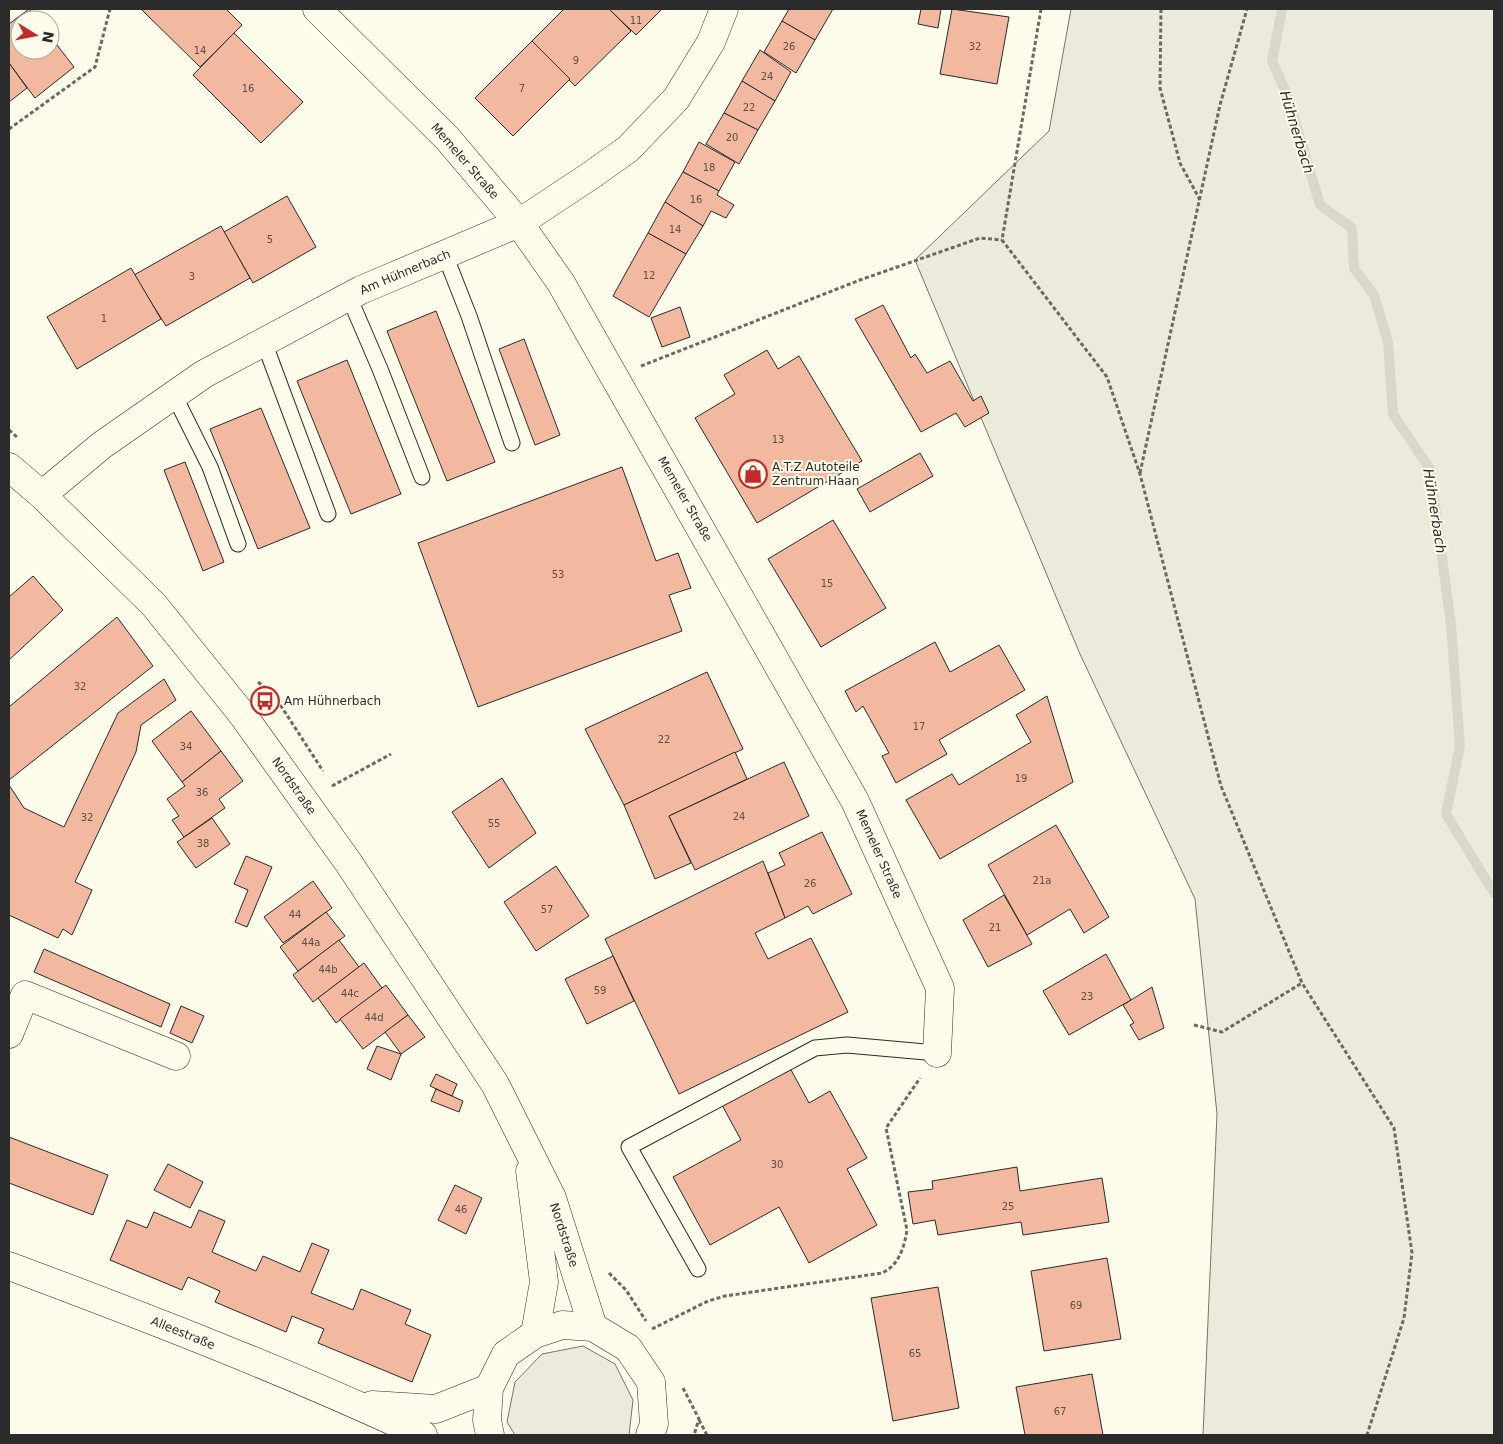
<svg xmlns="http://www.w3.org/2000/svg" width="1503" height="1444" font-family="'DejaVu Sans',sans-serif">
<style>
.green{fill:#ecebdb;stroke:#74746e}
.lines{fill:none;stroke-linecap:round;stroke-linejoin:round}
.stream{stroke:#d8d7c9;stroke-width:10}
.building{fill:#f2b8a0;stroke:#2b2b2b}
.lane-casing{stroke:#2b2b2b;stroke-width:17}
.street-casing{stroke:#2b2b2b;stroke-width:29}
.secondary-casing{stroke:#2b2b2b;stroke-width:29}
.primary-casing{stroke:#2b2b2b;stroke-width:29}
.path{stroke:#6a6964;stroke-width:3;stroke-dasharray:4 2.5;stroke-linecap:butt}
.lane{stroke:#fdfbea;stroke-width:15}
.street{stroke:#fdfbea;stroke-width:28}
.secondary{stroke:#fdfbea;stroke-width:28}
.primary{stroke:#fdfbea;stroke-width:28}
.labels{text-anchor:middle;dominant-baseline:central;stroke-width:4;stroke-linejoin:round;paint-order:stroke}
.number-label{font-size:10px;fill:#5d4e48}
.street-label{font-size:12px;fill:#2b2b2b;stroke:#fdfbea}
.poi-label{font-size:12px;fill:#2b2b2b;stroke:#fdfbea;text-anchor:start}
.water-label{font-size:14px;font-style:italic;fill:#2b2b2b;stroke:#fdfbea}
</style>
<rect width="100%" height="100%" fill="#fdfbea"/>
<g class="green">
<polygon points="1071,9 1494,9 1494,1435 1203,1435 1217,1114 1195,899 1080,654 915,260 1049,131"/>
<polygon points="583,1346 615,1364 633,1400 629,1435 515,1435 507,1422 515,1382 542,1354"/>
</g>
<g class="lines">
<polyline class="stream" points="1282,9 1272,61 1287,94 1320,205 1352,228 1354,268 1374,295 1388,342 1393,414 1430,469 1451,625 1460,746 1446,814 1494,893"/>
</g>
<g class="building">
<polygon points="29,9 38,20 20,20 20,50 50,50 50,36 74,67 35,98 9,63 9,24"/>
<polygon points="141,9 226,9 242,25 200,67"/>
<polygon points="564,9 609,9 631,31 575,86 532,41"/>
<polygon points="609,9 662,9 636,35"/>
<polygon points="789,9 833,9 815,40 782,21"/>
<polygon points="921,9 941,9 938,28 918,24"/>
<polygon points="952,9 1009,17 997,84 940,74"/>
<polygon points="782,21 815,40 796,73 764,52"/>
<polygon points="234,33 303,102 261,143 193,75"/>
<polygon points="532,41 570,79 513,136 475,98"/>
<polygon points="760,50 791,72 775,101 742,81"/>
<polygon points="9,63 27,88 9,102"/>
<polygon points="742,81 775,101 758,130 724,113"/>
<polygon points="724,113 758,130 739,164 706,144"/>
<polygon points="699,142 735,162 719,191 683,172"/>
<polygon points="683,172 719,191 717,195 734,205 726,218 711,211 703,226 665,202"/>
<polygon points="287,196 316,247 253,283 224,232"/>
<polygon points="665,202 703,226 686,254 648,233"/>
<polygon points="221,226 250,278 166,326 134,275"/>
<polygon points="648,233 686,254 649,317 613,296"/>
<polygon points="131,268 161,319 77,369 47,317"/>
<polygon points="883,305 911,358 915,354 927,373 950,361 973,401 981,396 989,413 965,427 956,413 921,432 855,319"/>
<polygon points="680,307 690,337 662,347 651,318"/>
<polygon points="436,311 495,462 447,481 387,331"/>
<polygon points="524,339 560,435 535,445 499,349"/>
<polygon points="767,350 778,369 799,356 862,461 757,523 695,418 735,394 724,375"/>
<polygon points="347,360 401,494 351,514 297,381"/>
<polygon points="261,408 310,528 258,549 210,429"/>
<polygon points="920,453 933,476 870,512 857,489"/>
<polygon points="185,462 224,562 203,571 164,470"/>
<polygon points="622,467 656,561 678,553 691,588 669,595 682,631 478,707 418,543"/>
<polygon points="833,520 886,608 821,647 768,559"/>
<polygon points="33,576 63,610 9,660 9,597"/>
<polygon points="117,617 153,666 9,780 9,707"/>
<polygon points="935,642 950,672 999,645 1025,690 939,740 947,754 896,783 882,756 889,753 863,706 856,712 845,691"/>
<polygon points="707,672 743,749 624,805 585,729"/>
<polygon points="164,679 176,700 141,725 136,752 75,882 92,890 72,935 63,929 58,938 9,915 9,785 24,808 64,827 118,713"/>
<polygon points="1047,696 1073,782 940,859 906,800 952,774 959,785 1031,742 1016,715"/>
<polygon points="191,711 221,751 182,782 152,741"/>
<polygon points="221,751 243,781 219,799 225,808 184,837 172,820 179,816 167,799 185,786 182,782"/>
<polygon points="735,752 747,779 669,816 691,863 655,879 624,805"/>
<polygon points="784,762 809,816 695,870 669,816"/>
<polygon points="502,778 536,833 489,868 452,812"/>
<polygon points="212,818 230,844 196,868 177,842"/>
<polygon points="1056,825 1109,917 1084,933 1070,909 1027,935 988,865"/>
<polygon points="822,832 852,894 813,914 808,906 785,918 768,873 785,865 779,853"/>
<polygon points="246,856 272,867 247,927 235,922 248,890 234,884"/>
<polygon points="763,861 785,918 755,933 768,959 811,938 848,1012 679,1094 605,939"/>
<polygon points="556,866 589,916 536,951 504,902"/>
<polygon points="313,881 332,908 283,943 264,917"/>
<polygon points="1004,895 1032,944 988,967 963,920"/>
<polygon points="326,912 345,936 298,971 280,947"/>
<polygon points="339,940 359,967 313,1002 293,975"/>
<polygon points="44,949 170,1004 161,1027 34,972"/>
<polygon points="1106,954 1131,1000 1069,1035 1043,991"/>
<polygon points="613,956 634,1001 587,1024 565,979"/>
<polygon points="364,963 382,988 336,1023 318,998"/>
<polygon points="386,985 408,1015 363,1049 340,1019"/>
<polygon points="1152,987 1164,1028 1139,1040 1130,1025 1134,1023 1123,1005"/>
<polygon points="181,1006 204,1016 192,1043 170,1033"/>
<polygon points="408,1015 425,1037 401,1054 385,1032"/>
<polygon points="377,1046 401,1054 391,1080 367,1069"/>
<polygon points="790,1068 809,1103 830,1091 867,1158 847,1169 877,1225 809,1263 779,1207 710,1245 673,1177 741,1140 722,1105"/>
<polygon points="436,1074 457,1084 452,1096 430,1086"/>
<polygon points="436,1089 463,1101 459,1112 431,1101"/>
<polygon points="9,1137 108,1175 93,1215 9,1183"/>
<polygon points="168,1164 203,1182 190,1208 154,1190"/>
<polygon points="1017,1167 1020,1191 1102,1178 1109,1222 1023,1235 1021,1222 938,1235 935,1220 913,1224 908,1192 933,1189 932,1181"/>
<polygon points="455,1185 482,1198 466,1234 438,1220"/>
<polygon points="199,1210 225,1221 212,1252 256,1271 263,1256 300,1272 312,1243 329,1250 311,1293 353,1310 361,1289 411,1310 405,1324 431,1335 412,1382 318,1343 324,1329 292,1316 286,1332 215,1302 220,1291 188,1277 182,1290 110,1260 127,1220 147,1228 154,1212 191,1228"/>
<polygon points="1107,1258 1121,1339 1044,1351 1031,1271"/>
<polygon points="938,1287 959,1408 893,1421 871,1298"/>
<polygon points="1092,1374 1103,1435 1025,1435 1016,1387"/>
</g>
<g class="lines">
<defs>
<g id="lane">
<polyline points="445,255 469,316 512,443"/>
<polyline points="349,297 380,369 422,477"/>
<polyline points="264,342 328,514"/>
<polyline points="174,395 210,467 238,544"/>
<polyline points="698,1269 629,1147 815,1048 847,1045 937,1053"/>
</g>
<g id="street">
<polyline points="317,9 447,138 519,223 561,283 855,801 940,988 937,1053"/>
<polyline points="42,495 102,445 204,374 361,290 519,223 590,176 628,149 676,99 711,42 724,9"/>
<polyline points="9,1034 25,995 176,1056"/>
</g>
<g id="secondary">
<polyline points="9,467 42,495 154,605 242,714 348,862 495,1084 552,1198 593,1327"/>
<polyline points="530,1171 544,1282 535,1334"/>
</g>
<g id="primary">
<path d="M9 1266C148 1318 288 1372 423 1435"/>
<polyline points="372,1405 436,1409 489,1388"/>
<polyline points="490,1435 487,1420 489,1388 506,1354 535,1334 562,1325 593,1327 628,1348 651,1382 654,1424 650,1435"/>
</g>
</defs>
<use href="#lane" class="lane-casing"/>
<use href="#street" class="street-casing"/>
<use href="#secondary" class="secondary-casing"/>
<use href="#primary" class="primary-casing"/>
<g class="path">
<polyline points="1041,9 1002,240 1107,377 1140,474 1221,786 1302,983 1394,1128 1412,1253 1404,1318 1367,1435"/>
<polyline points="1161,9 1160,88 1180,163 1200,200"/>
<polyline points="9,129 95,67 110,9"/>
<polyline points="641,366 860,280 980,238 1002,240"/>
<polyline points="9,430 17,437"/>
<polyline points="1140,473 1220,105 1247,9"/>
<polyline points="258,682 274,695 323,771"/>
<polyline points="332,786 391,754"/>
<polyline points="1194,1025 1222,1032 1302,983"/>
<polyline points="609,1273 626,1290 646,1321"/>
<path d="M652 1329 708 1301 725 1296 882 1273C899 1265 904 1248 907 1230L886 1128 920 1078"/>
<polyline points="683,1388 699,1419 694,1435"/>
<polyline points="699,1420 707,1435"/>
</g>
<use href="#lane" class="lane"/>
<use href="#street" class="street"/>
<use href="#secondary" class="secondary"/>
<use href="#primary" class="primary"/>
</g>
<defs>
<symbol id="shop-ring" viewBox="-11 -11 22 22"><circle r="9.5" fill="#fdfbea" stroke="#c62828" stroke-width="1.5"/><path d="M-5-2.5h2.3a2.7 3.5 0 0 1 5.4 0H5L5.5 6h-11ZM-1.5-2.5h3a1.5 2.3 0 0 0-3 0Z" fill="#c62828"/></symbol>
<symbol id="bus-ring" viewBox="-11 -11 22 22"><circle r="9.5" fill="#fdfbea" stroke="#c62828" stroke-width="1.5"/><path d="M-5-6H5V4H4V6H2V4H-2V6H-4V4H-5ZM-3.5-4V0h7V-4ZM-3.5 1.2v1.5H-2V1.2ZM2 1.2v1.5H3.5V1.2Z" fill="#c62828"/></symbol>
</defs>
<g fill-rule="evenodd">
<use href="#shop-ring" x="737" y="458" width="32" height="32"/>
<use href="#bus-ring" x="249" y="685" width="32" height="32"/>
</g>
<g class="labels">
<g class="number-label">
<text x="636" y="20">11</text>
<text x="789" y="46">26</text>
<text x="975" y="46">32</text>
<text x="200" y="50">14</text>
<text x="576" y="60">9</text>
<text x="767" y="76">24</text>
<text x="248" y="88">16</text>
<text x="522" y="88">7</text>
<text x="749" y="107">22</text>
<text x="732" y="137">20</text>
<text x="709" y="167">18</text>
<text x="696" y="199">16</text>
<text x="675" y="229">14</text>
<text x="270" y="239">5</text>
<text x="649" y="275">12</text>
<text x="192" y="276">3</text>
<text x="104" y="318">1</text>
<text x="778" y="439">13</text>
<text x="558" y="574">53</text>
<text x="827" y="583">15</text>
<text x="80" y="686">32</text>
<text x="919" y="726">17</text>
<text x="664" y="739">22</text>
<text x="186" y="746">34</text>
<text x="1021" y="778">19</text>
<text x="202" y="792">36</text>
<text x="739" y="816">24</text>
<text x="87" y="817">32</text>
<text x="494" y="823">55</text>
<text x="203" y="843">38</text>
<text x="1042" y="880">21a</text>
<text x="810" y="883">26</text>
<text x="547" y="909">57</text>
<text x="295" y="914">44</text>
<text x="995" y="927">21</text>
<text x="311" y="942">44a</text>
<text x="328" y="969">44b</text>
<text x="600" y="990">59</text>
<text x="350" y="993">44c</text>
<text x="1087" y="996">23</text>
<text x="374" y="1017">44d</text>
<text x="777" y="1164">30</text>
<text x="1008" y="1206">25</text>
<text x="461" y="1209">46</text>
<text x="1076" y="1305">69</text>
<text x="915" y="1353">65</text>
<text x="1060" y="1411">67</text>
</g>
<g class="street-label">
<text transform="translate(465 161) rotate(49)">Memeler Straße</text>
<text transform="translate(405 272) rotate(-23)">Am Hühnerbach</text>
<text transform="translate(685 499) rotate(60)">Memeler Straße</text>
<text transform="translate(294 786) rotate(55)">Nordstraße</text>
<text transform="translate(879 854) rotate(66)">Memeler Straße</text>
<text transform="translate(564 1235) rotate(72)">Nordstraße</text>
<text transform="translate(183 1333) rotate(22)">Alleestraße</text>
</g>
<g class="poi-label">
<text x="772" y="467">A.T.Z Autoteile<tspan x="772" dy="14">Zentrum Haan</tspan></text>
<text x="284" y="701">Am Hühnerbach</text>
</g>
<g class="water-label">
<text transform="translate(1297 132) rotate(73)">Hühnerbach</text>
<text transform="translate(1435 511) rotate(81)">Hühnerbach</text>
</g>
</g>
<rect width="1503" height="1444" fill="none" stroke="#2b2b2b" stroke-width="20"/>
<g transform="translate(35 35) rotate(100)"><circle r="24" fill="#fdfbea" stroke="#a9a89e"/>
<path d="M0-4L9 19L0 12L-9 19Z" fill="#c62828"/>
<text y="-8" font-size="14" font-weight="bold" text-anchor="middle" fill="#2b2b2b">N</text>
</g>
</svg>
